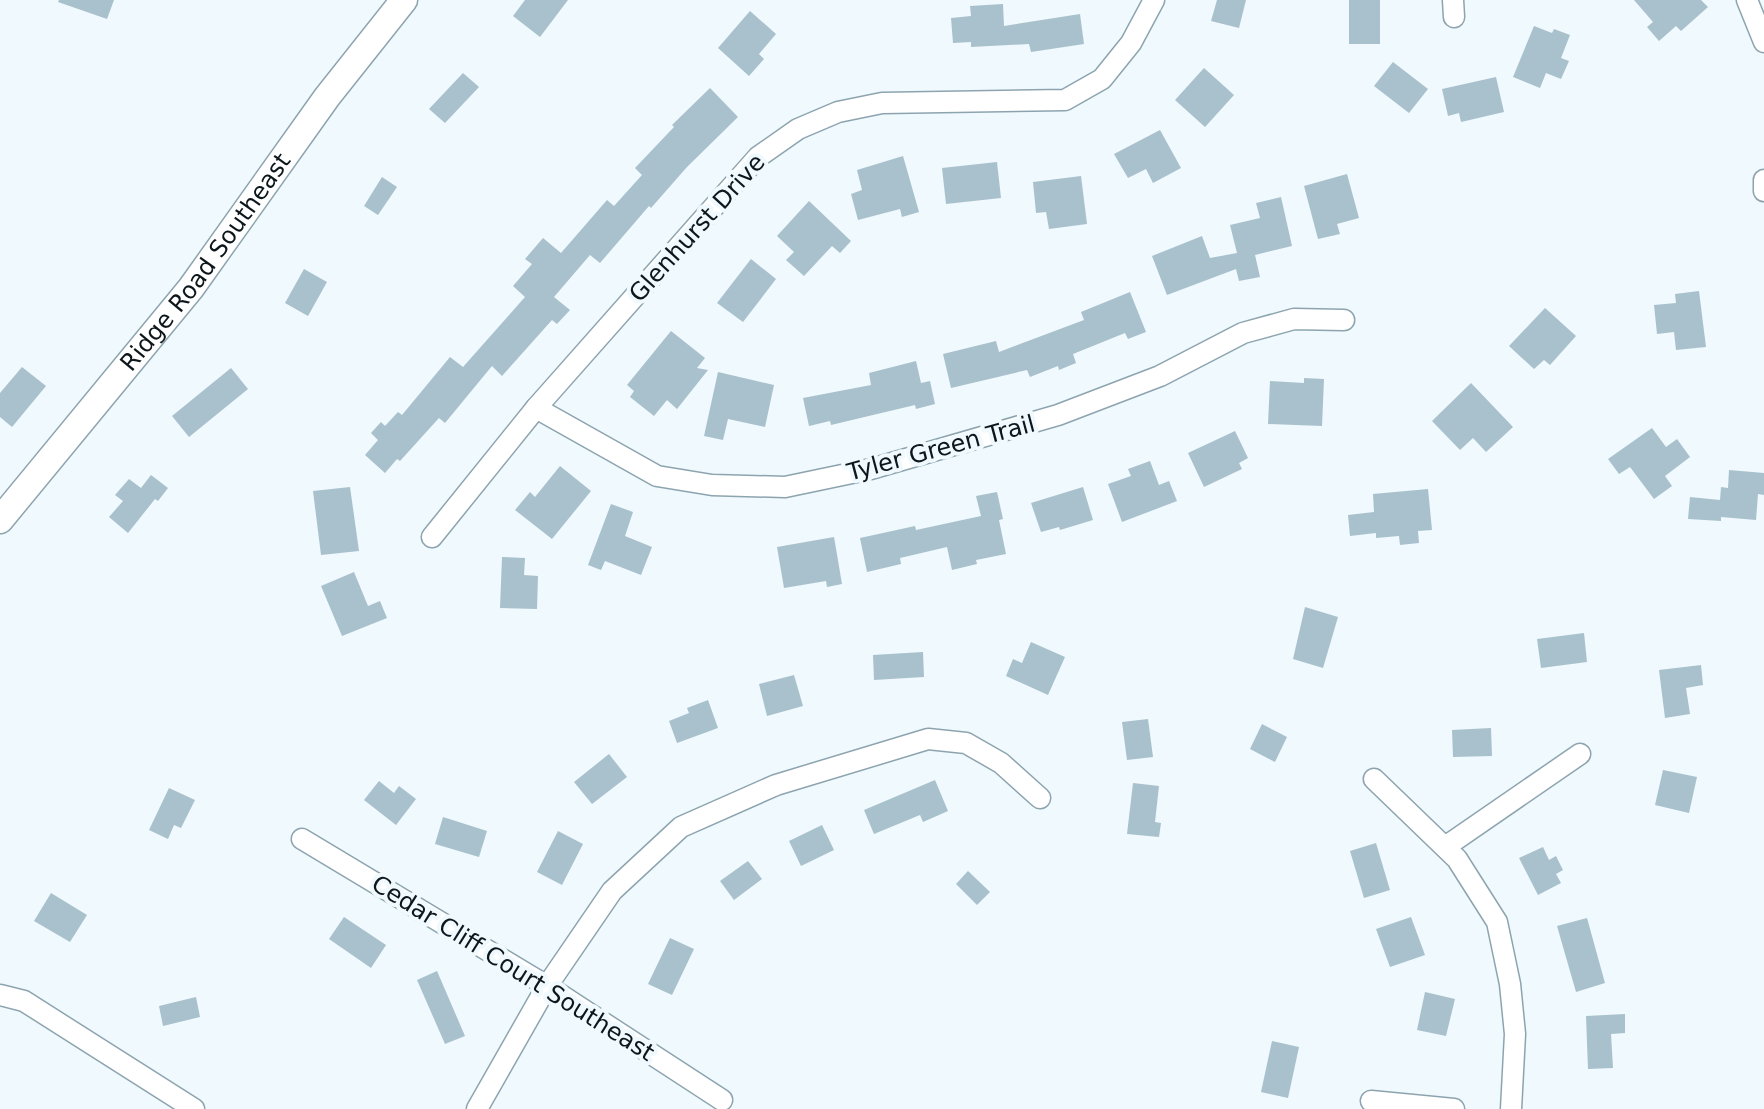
<svg xmlns="http://www.w3.org/2000/svg" width="1764" height="1109" font-family="'DejaVu Sans',sans-serif">
<style>
.building{fill:#a9c1cc}
.lines{fill:none;stroke-linecap:round;stroke-linejoin:round}
.minor-casing{stroke:#8da4af;stroke-width:23}
.tertiary-casing{stroke:#8da4af;stroke-width:29}
.minor{stroke:#fff;stroke-width:20}
.tertiary{stroke:#fff;stroke-width:26}
.labels{text-anchor:middle;dominant-baseline:central;stroke-width:8;stroke-linejoin:round;paint-order:stroke}
.street-label{font-size:24px;fill:#0d161a;stroke:#eff9fe}
</style>
<rect width="100%" height="100%" fill="#eff9fe"/>
<g class="building">
<polygon points="59,0 114,0 107,19 58,2"/>
<polygon points="525,0 568,0 540,37 513,16"/>
<polygon points="1217,0 1246,0 1239,28 1211,21"/>
<rect x="1349" y="0" width="31" height="44"/>
<polygon points="1634,0 1701,0 1708,7 1681,31 1676,26 1659,41 1647,27 1653,22"/>
<polygon points="1003,4 1004,26 1080,14 1084,44 1031,52 1029,44 971,47 971,42 953,43 951,18 971,16 970,6"/>
<polygon points="750,11 776,34 759,54 764,59 749,76 718,48"/>
<polygon points="1534,26 1552,33 1554,29 1570,35 1561,58 1569,61 1561,79 1546,73 1540,88 1513,77"/>
<polygon points="1393,62 1428,89 1409,113 1374,86"/>
<polygon points="1204,68 1234,95 1205,127 1175,100"/>
<polygon points="463,73 479,87 445,123 429,109"/>
<polygon points="1496,77 1504,112 1461,122 1459,113 1448,116 1442,89"/>
<polygon points="710,88 738,117 687,167 651,208 649,206 600,263 590,255 554,297 570,310 557,324 552,320 502,376 492,366 445,423 439,418 400,461 397,459 385,473 365,455 378,440 371,433 381,422 385,426 398,412 402,415 450,357 463,367 525,297 513,286 532,264 525,259 543,238 561,253 607,200 614,206 642,175 635,168 674,127 672,125"/>
<polygon points="1160,130 1181,168 1153,183 1146,169 1128,178 1114,154"/>
<polygon points="903,156 919,212 902,217 900,209 858,220 851,194 862,190 857,170"/>
<polygon points="997,162 1001,198 946,204 942,168"/>
<polygon points="1347,174 1359,218 1337,224 1340,234 1318,239 1304,186"/>
<polygon points="1081,176 1087,224 1049,229 1046,212 1036,213 1033,182"/>
<polygon points="382,177 397,187 378,215 364,206"/>
<polygon points="1281,197 1292,246 1255,255 1260,277 1239,281 1236,269 1167,295 1152,256 1202,236 1210,258 1237,253 1230,225 1260,218 1256,203"/>
<polygon points="809,201 851,241 840,253 832,246 804,276 786,260 794,252 777,236"/>
<polygon points="751,259 776,279 743,322 717,303"/>
<polygon points="304,269 327,282 308,316 285,303"/>
<polygon points="1699,291 1706,347 1676,350 1674,332 1657,334 1654,305 1676,303 1675,294"/>
<polygon points="1130,292 1146,332 1128,339 1125,333 1073,354 1076,363 1059,370 1058,366 1030,377 1027,370 951,388 943,354 996,341 999,352 1084,320 1081,312"/>
<polygon points="1545,308 1576,336 1550,365 1544,360 1534,369 1509,346"/>
<polygon points="671,331 705,358 697,368 708,370 677,409 667,400 654,416 630,397 634,391 627,385"/>
<polygon points="916,361 921,383 930,381 935,404 916,409 915,405 831,425 830,421 809,426 803,398 871,385 869,373"/>
<polygon points="22,367 46,386 12,427 0,417 0,393"/>
<polygon points="231,368 248,389 189,437 172,416"/>
<polygon points="718,372 774,385 765,427 728,419 723,440 704,436"/>
<polygon points="1304,378 1324,379 1322,426 1268,424 1270,381 1304,383"/>
<polygon points="1471,383 1513,427 1486,452 1473,438 1460,450 1432,421"/>
<polygon points="1652,428 1666,447 1677,439 1690,457 1665,476 1672,486 1654,499 1630,467 1619,474 1608,459"/>
<polygon points="1235,431 1248,458 1239,463 1242,469 1204,487 1188,453"/>
<polygon points="1150,461 1159,485 1169,481 1177,501 1122,522 1108,484 1131,476 1128,469"/>
<polygon points="560,466 591,491 552,539 515,510 530,492 535,497"/>
<polygon points="1729,470 1764,473 1764,495 1758,494 1756,520 1721,517 1721,521 1688,519 1690,497 1720,500 1721,487 1728,488"/>
<polygon points="151,475 168,488 158,501 155,499 128,533 109,517 123,501 115,495 129,479 141,488"/>
<polygon points="350,487 359,551 321,555 313,491"/>
<polygon points="1083,487 1093,520 1060,530 1059,527 1041,532 1031,503"/>
<polygon points="1428,489 1432,530 1418,531 1419,543 1400,545 1399,536 1376,538 1376,533 1350,536 1348,515 1374,512 1373,494"/>
<polygon points="997,492 1003,519 999,520 1006,554 976,560 977,564 952,570 947,547 900,558 901,564 867,572 860,538 915,526 916,530 981,516 976,496"/>
<polygon points="611,504 633,512 625,536 652,547 641,575 605,561 601,570 588,565"/>
<polygon points="834,537 842,584 827,587 826,581 784,588 777,547"/>
<polygon points="502,557 525,558 524,575 538,576 537,609 500,608"/>
<polygon points="354,572 368,606 380,601 387,618 342,636 321,586"/>
<polygon points="1305,607 1338,617 1323,668 1293,659"/>
<polygon points="1584,633 1587,662 1541,668 1537,639"/>
<polygon points="1031,642 1065,657 1048,695 1006,676 1013,659 1022,663"/>
<polygon points="923,652 924,677 874,680 873,655"/>
<polygon points="1701,665 1703,685 1686,688 1690,714 1665,718 1659,670"/>
<polygon points="794,675 803,706 767,716 759,684"/>
<polygon points="708,700 718,728 677,743 669,721 689,713 687,708"/>
<polygon points="1148,719 1153,757 1127,760 1122,722"/>
<polygon points="1262,724 1287,737 1275,762 1250,749"/>
<polygon points="1491,728 1492,756 1453,757 1452,730"/>
<polygon points="609,754 627,777 592,804 574,782"/>
<polygon points="1663,770 1697,777 1689,813 1655,805"/>
<polygon points="935,780 948,811 923,822 920,815 874,834 864,810"/>
<polygon points="379,781 394,793 399,786 416,799 396,825 364,800"/>
<polygon points="1133,783 1159,786 1155,822 1161,823 1159,837 1127,834"/>
<polygon points="169,788 195,800 181,828 174,825 168,839 149,830"/>
<polygon points="443,817 487,831 479,857 435,844"/>
<polygon points="822,825 834,850 801,866 789,841"/>
<polygon points="558,831 583,844 562,885 537,872"/>
<polygon points="1376,843 1390,890 1364,898 1350,851"/>
<polygon points="1543,847 1549,860 1556,856 1563,870 1556,874 1561,883 1538,895 1519,858"/>
<polygon points="748,861 762,879 734,900 720,881"/>
<polygon points="968,871 990,892 977,905 956,884"/>
<polygon points="51,893 87,915 70,942 34,921"/>
<polygon points="344,917 386,945 371,968 329,939"/>
<polygon points="1411,917 1425,955 1390,967 1376,929"/>
<polygon points="1587,918 1605,983 1576,992 1557,926"/>
<polygon points="670,938 694,949 672,995 648,984"/>
<polygon points="437,971 465,1036 445,1044 417,980"/>
<polygon points="1425,992 1455,999 1446,1036 1417,1030"/>
<polygon points="196,997 200,1017 163,1026 159,1006"/>
<polygon points="1625,1014 1625,1033 1611,1034 1613,1068 1588,1069 1586,1016"/>
<polygon points="1272,1041 1299,1047 1288,1098 1261,1092"/>
</g>
<g class="lines">
<defs>
<g id="minor">
<polyline points="1453,0 1454,17"/>
<polyline points="1747,0 1764,42"/>
<polyline points="1764,180 1764,191"/>
<polyline points="536,408 657,476 712,485 785,487 871,469 1058,415 1160,376 1243,333 1294,319 1344,320"/>
<polyline points="432,537 536,408 758,157 798,129 838,112 882,103 1065,100 1102,79 1131,43 1154,0"/>
<polyline points="1374,779 1457,859 1497,922 1510,984 1515,1034 1511,1109"/>
<polyline points="302,839 547,986 722,1100"/>
<polyline points="1445,847 1580,754"/>
<polyline points="0,995 24,1001 194,1109"/>
<polyline points="1371,1101 1454,1109"/>
<polyline points="477,1109 547,986 612,891 681,827 776,785 928,739 966,743 1001,763 1040,798"/>
</g>
<g id="tertiary">
<path id="s1" d="M0 520 191 288 327 97 404 0"/>
</g>
</defs>
<use href="#minor" class="minor-casing"/>
<use href="#tertiary" class="tertiary-casing"/>
<use href="#minor" class="minor"/>
<use href="#tertiary" class="tertiary"/>
</g>
<g class="labels">
<g class="street-label">
<text transform="translate(697 228) rotate(-48)">Glenhurst Drive</text>
<text stroke="none"><textPath href="#s1" startOffset="330">Ridge Road Southeast</textPath></text>
<text transform="translate(941 448) rotate(-15)">Tyler Green Trail</text>
<text transform="translate(513 968) rotate(32)">Cedar Cliff Court Southeast</text>
</g>
</g>
</svg>
